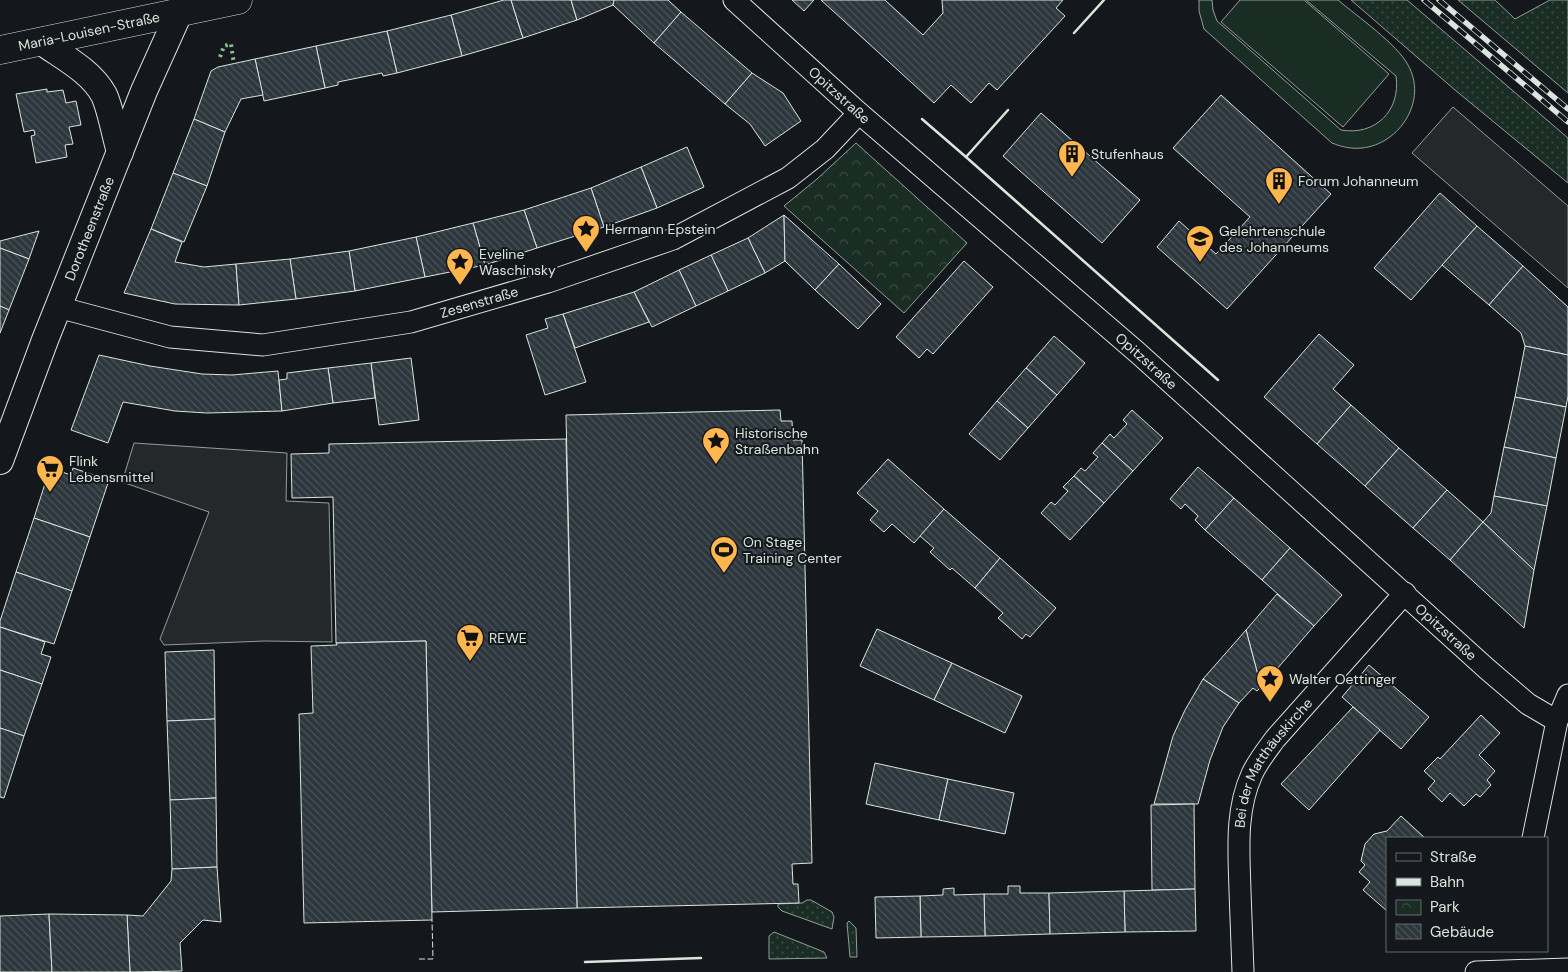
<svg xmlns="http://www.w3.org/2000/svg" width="1568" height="972" font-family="'DM Sans',sans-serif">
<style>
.grass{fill:url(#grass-dots);stroke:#939e99}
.park{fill:url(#park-crowns);stroke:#939e99}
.pitch{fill:#1a2d24;stroke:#939e99}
.parking{fill:#24282b;stroke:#939e99}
.building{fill:url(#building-back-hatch);stroke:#d8e6dc}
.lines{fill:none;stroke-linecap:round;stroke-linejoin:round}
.minor-casing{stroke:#d8e6dc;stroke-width:23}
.tertiary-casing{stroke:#d8e6dc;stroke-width:28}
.secondary-casing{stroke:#d8e6dc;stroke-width:29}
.minor{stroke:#14181c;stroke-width:21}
.tertiary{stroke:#14181c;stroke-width:26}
.secondary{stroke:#14181c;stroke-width:28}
.rail-casing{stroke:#d8e6dc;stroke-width:5.5}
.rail{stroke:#14181c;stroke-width:4;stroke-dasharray:11;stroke-linecap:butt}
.hedge{stroke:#8ac095;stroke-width:4;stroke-dasharray:2.5 4;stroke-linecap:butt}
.fence{stroke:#d8e6dc;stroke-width:1;stroke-dasharray:6 2.5;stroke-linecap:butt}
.wall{stroke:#d8e6dc;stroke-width:2.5}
.labels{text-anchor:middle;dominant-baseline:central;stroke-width:4;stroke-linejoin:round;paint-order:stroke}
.street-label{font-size:14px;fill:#d8e6dc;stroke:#14181c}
.poi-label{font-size:14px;fill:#d8e6dc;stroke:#14181c;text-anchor:start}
</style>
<defs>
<pattern id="grass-dots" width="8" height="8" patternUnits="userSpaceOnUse" patternTransform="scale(1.25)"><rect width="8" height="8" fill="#1a2d24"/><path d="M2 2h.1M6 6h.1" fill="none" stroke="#3b4b43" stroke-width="1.8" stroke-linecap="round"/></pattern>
<pattern id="park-crowns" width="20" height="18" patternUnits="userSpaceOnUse" patternTransform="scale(1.25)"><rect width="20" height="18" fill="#1a2d24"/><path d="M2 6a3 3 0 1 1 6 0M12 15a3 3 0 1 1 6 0" fill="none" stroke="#3b4b43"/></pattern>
<pattern id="building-back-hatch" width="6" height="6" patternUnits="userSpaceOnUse" patternTransform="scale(1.25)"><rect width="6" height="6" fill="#2c363c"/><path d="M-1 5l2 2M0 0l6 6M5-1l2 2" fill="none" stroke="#4a5358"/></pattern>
</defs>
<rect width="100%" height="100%" fill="#14181c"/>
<g class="grass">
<polygon points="1351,0 1407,0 1568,138 1568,183 1455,90"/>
<polygon points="1458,0 1495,0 1515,19 1550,0 1568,0 1568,93"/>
<polygon points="807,900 811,900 832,912 834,917 832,929 782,911 778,907 778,904 802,903"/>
<polygon points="849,921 856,928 857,957 850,957 847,923"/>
<polygon points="774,932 824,952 827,958 769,959 769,936"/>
</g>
<polygon class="park" points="856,143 967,243 904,313 784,206 817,179"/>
<g class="pitch">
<path d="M1199 0H1212L1213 10 1217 21 1341 130C1375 136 1401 111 1396 76L1306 0H1338C1358 17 1397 44 1408 65 1428 100 1400 144 1362 148 1351 149 1342 147 1332 143L1204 29 1199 11Z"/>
<polygon points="1240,0 1304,0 1389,74 1343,127 1221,22"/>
</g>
<g class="parking">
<polygon points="1453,107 1568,206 1568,288 1412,153"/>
<polygon points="134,443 287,453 286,501 329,503 332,642 265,641 164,645 160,639 209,512 122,482"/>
</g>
<g class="building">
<polygon points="504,0 511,0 523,38 462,56 451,15"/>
<polygon points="511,0 571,0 577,20 523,38"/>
<polygon points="571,0 614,0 613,5 577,20"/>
<polygon points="614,0 668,0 681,12 654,43 613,5"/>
<polygon points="792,0 814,0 804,11"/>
<polygon points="821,0 885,0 923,35 943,13 942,0 1063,0 1056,8 1065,16 997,90 989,83 971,103 951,85 934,103"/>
<polygon points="681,12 752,73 725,104 654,43"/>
<polygon points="451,15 462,56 397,73 387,31"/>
<polygon points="387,31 397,73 383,76 382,73 338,82 338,85 325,88 316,46"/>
<polygon points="316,46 325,88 264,101 255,59"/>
<polygon points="255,59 263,95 241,99 225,132 194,119 211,71 218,67"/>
<polygon points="752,73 783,93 801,121 765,146 750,124 725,104"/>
<polygon points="47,89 47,92 63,90 66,103 76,101 81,125 69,127 73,144 65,145 67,157 36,163 31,136 35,135 34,130 24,132 16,94"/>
<polygon points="1221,95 1331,194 1227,309 1157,247 1179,221 1216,254 1250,217 1173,148"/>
<polygon points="1041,113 1140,200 1102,243 1003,156"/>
<polygon points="194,119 225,132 207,186 173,173"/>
<polygon points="687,147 704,187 657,208 641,167"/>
<polygon points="641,167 657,208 604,227 591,188"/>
<polygon points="173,173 207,186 184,242 151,229"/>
<polygon points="591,188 604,227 537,248 524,210"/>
<polygon points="1440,193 1477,226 1411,300 1374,268"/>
<polygon points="524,210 537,248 485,265 473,223"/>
<polygon points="784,215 785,261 765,273 748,238"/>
<polygon points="784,215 839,264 815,290 785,261"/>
<polygon points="473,223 485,265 425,277 416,237"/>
<polygon points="1477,226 1523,266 1489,305 1442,265"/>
<polygon points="151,229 182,242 175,262 204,267 236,264 239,305 175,304 124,293"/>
<polygon points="39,231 29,259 0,248 0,241"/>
<polygon points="416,237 425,277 355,291 349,251"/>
<polygon points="748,238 765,273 728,291 711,255"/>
<polygon points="0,248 29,259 9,310 0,306"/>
<polygon points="349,251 355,291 296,299 290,259"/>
<polygon points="711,255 728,291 696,306 679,270"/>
<polygon points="290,259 296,299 239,305 236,264"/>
<polygon points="964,261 993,287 933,354 927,349 919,358 896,337"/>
<polygon points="839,264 881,304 858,329 815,290"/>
<polygon points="1523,266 1568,307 1568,355 1525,346 1521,333 1489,305"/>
<polygon points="679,270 696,306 652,327 634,292"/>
<polygon points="634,292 649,322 575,348 563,314"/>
<polygon points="0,306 9,310 0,333"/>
<polygon points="563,314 586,382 545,395 526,335 548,328 545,319"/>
<polygon points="1319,334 1354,365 1333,389 1351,405 1317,444 1264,397"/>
<polygon points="1054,336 1085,363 1057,395 1026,368"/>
<polygon points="1525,346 1568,355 1568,396 1566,407 1515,397"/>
<polygon points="99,355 150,366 202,374 232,375 278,371 282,411 207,413 175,411 123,402 108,443 71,430"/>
<polygon points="411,358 419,420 379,425 371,363"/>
<polygon points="371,363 375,398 333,403 328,368"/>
<polygon points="328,368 333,403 282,411 279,380 287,379 287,373"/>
<polygon points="1026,368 1057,395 1028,428 997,401"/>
<polygon points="1515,397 1566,407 1556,458 1504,447"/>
<polygon points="997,401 1028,428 1000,460 969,434"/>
<polygon points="1351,405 1399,448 1365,486 1317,444"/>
<polygon points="780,410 781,421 792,421 793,440 802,440 812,863 792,864 793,884 798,884 799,903 577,908 566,415"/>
<polygon points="1132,410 1163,438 1133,471 1102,443 1110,434 1114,438 1127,424 1123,420"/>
<polygon points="566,439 577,908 432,912 426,641 336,643 333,497 292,498 291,454 329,453 329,444"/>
<polygon points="1102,443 1133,471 1104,503 1074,476 1081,468 1085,471 1098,457 1093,453"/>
<polygon points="1504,447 1556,458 1547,506 1494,496"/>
<polygon points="1399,448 1447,490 1413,528 1365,486"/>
<polygon points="888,459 944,509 914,543 892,524 884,532 870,520 878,511 857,493"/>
<polygon points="1198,467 1234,498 1205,530 1195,520 1198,516 1185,504 1181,509 1170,499"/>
<polygon points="50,468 71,475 73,468 109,480 90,537 34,518"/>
<polygon points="1074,476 1104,503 1070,540 1041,513 1051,502 1055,505 1068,491 1063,487"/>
<polygon points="1447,490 1483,522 1450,560 1413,528"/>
<polygon points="1494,496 1547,506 1534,570 1483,522 1491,513"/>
<polygon points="1234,498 1290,548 1262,580 1205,530"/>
<polygon points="944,509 1000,558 975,588 952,568 950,570 930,552 934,548 920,536"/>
<polygon points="34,518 90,537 72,591 16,572"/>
<polygon points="1483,522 1534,570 1524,628 1450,560"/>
<polygon points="1290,548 1342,595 1314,626 1262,580"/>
<polygon points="1000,558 1056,608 1030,637 1026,634 1022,639 998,618 1003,613 975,588"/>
<polygon points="16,572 72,591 54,644 0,627 0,621"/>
<polygon points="1277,594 1314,626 1264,684 1259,679 1246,630"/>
<polygon points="0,627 45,642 41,654 51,657 42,684 0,670"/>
<polygon points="877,629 952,663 934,700 860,666"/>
<polygon points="1246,630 1259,679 1264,684 1257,691 1253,688 1239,703 1203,679"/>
<polygon points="426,641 432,920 304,923 299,714 313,713 311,646 337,645 336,643"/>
<polygon points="214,650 215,719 167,721 165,652"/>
<polygon points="952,663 1022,696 1005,733 934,700"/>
<polygon points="1369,665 1429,717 1401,749 1342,697"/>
<polygon points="0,670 42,684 24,736 0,728"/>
<polygon points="1203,679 1239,703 1223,727 1210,760 1198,804 1154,804 1173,736 1185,710"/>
<polygon points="1353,707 1380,730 1309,810 1281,784"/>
<polygon points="1481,715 1500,733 1479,755 1495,771 1487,780 1491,785 1480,797 1476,794 1464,806 1450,793 1442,802 1428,789 1435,781 1424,771 1438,757 1440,759"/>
<polygon points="215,719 216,798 170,800 167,721"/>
<polygon points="0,728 24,736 4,798 0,797"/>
<polygon points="875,763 948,779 939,820 866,804"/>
<polygon points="948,779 1014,793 1005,834 939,820"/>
<polygon points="216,798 217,867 172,869 170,800"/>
<polygon points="1194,804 1195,889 1152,890 1151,805"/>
<polygon points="1401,816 1425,838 1387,838 1387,911 1363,890 1370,882 1359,872 1365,865 1361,861 1365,844 1374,834 1387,831"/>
<polygon points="217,867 221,922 203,920 180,943 182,971 130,972 127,915 143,916 171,881 172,869"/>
<polygon points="1008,886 1020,886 1020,893 1049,893 1050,934 985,936 984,894 1008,894"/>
<polygon points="954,888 954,895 984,894 985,936 921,937 920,896 943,895 943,889"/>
<polygon points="1195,889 1196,931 1125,932 1124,891"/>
<polygon points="1124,891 1125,932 1050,934 1049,893"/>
<polygon points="920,896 921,937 876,938 875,897"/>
<polygon points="49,914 52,972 0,972 0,916"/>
<polygon points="49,914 127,915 130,972 52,972"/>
</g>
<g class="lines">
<defs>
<g id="minor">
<path id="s1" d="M734 0 859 113 1138 353 1487 669 1528 704 1557 721"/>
<path id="s2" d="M58 307 170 337 263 345 411 322 548 282 673 239 788 178 825 149 859 113"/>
<polyline points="1533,838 1557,721 1568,695"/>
<path id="s3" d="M1243 972C1242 945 1241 918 1240 891 1239 852 1235 811 1252 774 1258 761 1267 750 1275 739L1405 593"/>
<polyline points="1476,972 1568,969"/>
</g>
<g id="tertiary">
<path d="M42 42C63 57 91 71 104 95 111 110 115 136 120 152"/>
<path id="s4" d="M0 461 45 340 144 91 185 0"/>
</g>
<g id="secondary">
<path id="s5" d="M0 50 238 0"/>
</g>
</defs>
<use href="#minor" class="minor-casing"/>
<use href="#tertiary" class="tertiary-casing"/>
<use href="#secondary" class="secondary-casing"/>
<use href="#minor" class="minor"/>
<use href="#tertiary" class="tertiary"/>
<use href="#secondary" class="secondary"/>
<defs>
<g id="rail">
<polyline points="1424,0 1568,122"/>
<polyline points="1439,0 1568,109"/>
</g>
</defs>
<use href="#rail" class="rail-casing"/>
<use href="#rail" class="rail"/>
<polyline class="hedge" points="220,57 224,46 231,44 234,64"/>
<polyline class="fence" points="419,959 433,959 432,920"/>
<g class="wall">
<polyline points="1074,33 1104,0"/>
<polyline points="922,119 966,157 1008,110"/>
<polyline points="966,157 1218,380"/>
<polyline points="585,962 701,958"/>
</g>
</g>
<defs>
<symbol id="building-pin" viewBox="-11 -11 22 30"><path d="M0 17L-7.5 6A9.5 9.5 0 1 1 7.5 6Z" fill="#ffb74d" stroke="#14181c"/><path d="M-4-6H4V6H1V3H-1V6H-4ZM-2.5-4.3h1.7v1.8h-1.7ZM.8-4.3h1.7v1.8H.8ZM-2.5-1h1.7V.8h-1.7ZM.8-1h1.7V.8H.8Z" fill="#111"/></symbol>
<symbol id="sight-pin" viewBox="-11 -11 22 30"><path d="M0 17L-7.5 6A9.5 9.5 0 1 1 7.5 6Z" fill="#ffb74d" stroke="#14181c"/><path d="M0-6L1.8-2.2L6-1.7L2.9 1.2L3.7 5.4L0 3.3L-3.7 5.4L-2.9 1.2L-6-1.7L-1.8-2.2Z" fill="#111"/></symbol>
<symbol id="school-pin" viewBox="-11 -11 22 30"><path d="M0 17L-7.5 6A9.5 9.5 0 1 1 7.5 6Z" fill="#ffb74d" stroke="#14181c"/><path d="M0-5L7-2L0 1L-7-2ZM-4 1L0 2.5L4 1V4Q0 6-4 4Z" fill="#111"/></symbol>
<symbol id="supermarket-pin" viewBox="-11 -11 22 30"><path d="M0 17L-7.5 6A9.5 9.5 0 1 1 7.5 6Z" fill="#ffb74d" stroke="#14181c"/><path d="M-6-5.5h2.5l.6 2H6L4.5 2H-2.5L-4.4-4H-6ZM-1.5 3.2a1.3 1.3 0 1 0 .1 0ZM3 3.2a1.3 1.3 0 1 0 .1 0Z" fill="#111"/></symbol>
<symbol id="stadium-pin" viewBox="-11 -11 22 30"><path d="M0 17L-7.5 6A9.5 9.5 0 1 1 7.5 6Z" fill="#ffb74d" stroke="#14181c"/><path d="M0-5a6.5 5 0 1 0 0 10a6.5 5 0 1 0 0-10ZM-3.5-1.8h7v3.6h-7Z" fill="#111"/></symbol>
</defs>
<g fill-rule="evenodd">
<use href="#building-pin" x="1056" y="138" width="32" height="43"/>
<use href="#building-pin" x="1263" y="165" width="32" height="43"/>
<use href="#sight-pin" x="570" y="213" width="32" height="43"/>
<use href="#school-pin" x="1184" y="223" width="32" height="43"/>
<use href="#sight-pin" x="444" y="246" width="32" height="43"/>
<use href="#sight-pin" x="700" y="425" width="32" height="43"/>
<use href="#supermarket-pin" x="34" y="453" width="32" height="43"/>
<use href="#stadium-pin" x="708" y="534" width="32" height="43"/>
<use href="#supermarket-pin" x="454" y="622" width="32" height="43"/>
<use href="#sight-pin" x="1254" y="663" width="32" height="43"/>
</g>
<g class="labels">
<g class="street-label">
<text stroke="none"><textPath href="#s5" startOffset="91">Maria-Louisen-Straße</textPath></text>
<text stroke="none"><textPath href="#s1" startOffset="142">Opitzstraße</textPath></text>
<text stroke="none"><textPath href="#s4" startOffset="249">Dorotheenstraße</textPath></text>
<text stroke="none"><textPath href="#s2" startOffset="430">Zesenstraße</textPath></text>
<text stroke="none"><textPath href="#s1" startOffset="548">Opitzstraße</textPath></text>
<text stroke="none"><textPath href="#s1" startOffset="952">Opitzstraße</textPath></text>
<text stroke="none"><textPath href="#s3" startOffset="219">Bei der Matthäuskirche</textPath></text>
</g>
<g class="poi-label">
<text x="1091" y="154">Stufenhaus</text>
<text x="1298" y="181">Forum Johanneum</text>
<text x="605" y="229">Hermann Epstein</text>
<text x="1219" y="231">Gelehrtenschule<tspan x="1219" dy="16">des Johanneums</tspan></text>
<text x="479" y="254">Eveline<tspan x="479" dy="16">Waschinsky</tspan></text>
<text x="735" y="433">Historische<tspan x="735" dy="16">Straßenbahn</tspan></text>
<text x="69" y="461">Flink<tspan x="69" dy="16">Lebensmittel</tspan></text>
<text x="743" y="542">On Stage<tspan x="743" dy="16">Training Center</tspan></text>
<text x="489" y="638">REWE</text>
<text x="1289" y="679">Walter Oettinger</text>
</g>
</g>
<rect x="1386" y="837" width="162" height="115" fill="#14181c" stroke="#626a69"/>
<rect x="1396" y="853" width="25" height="8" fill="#14181c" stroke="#626a69"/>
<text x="1430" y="862" font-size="15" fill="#d8e6dc">Straße</text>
<rect x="1396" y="878" width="25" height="8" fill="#d8e6dc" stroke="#626a69"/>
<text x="1430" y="887" font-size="15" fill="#d8e6dc">Bahn</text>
<rect x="1396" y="900" width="25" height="15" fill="url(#park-crowns)" stroke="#626a69"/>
<text x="1430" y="912" font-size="15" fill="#d8e6dc">Park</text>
<rect x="1396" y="924" width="25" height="15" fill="url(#building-back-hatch)" stroke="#626a69"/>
<text x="1430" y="937" font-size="15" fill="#d8e6dc">Gebäude</text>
</svg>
